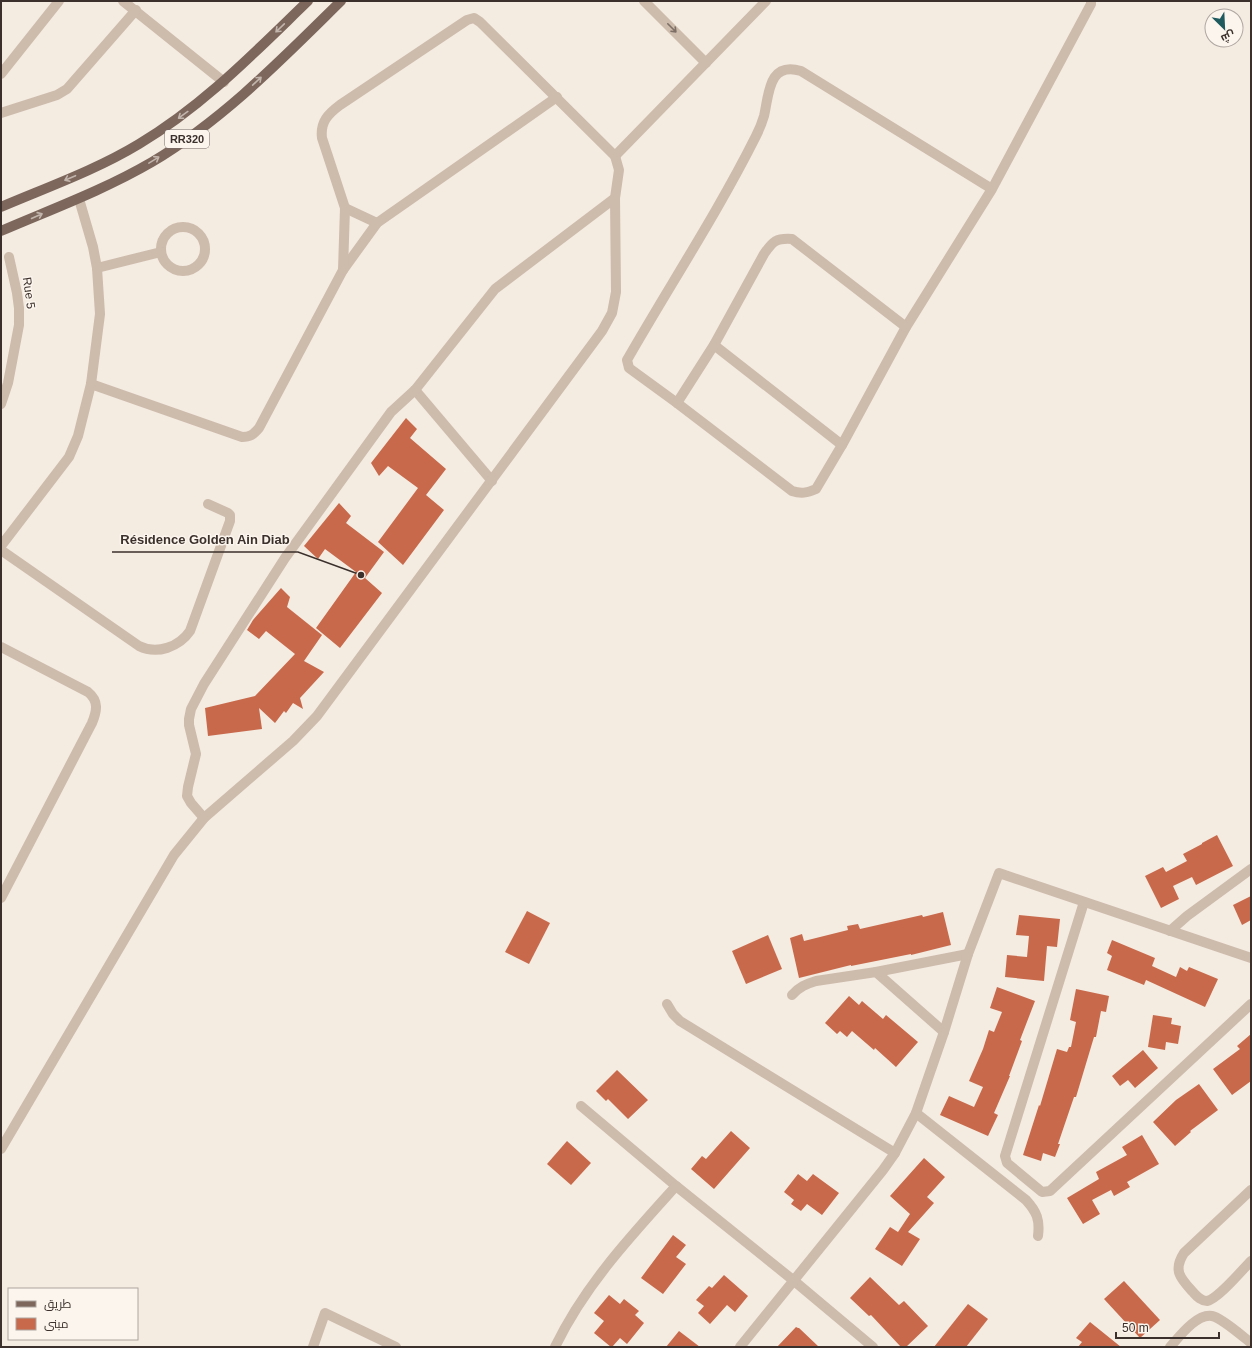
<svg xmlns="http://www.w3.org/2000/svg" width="1252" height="1348" font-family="Helvetica,Cairo,sans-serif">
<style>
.building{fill:#c8694b}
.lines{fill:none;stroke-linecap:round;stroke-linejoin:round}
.minor{stroke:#cdbbac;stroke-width:10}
.primary{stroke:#7d675c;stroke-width:10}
.oneway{stroke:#c2b5ac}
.oneway2{stroke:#7d6f65}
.labels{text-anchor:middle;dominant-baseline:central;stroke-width:3;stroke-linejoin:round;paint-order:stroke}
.shield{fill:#fbf5ee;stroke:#756b66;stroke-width:1}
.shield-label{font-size:11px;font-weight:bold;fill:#3b302b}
.street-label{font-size:12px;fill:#3b302b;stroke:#fbf5ee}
.leader{fill:none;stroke:#3b302b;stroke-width:1.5}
.callout-dot{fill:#3b302b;stroke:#fbf5ee;stroke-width:1.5}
.callout-label{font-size:13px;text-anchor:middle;font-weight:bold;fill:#3b302b;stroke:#fbf5ee;stroke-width:3;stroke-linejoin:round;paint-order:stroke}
</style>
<rect width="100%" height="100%" fill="#f4ebe1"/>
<g class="building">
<polygon points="406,418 417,429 410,438 446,469 426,495 444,510 403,565 378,542 418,488 388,466 379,476 371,463"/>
<polygon points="339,503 351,516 346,523 384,552 365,578 382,593 340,648 316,628 356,572 325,549 318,559 304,546"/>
<polygon points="281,588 290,597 287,607 322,635 304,661 324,672 300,698 303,709 293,703 286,713 284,711 275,723 259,708 262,729 208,736 205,708 255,696 295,654 266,631 259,639 247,630 253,620"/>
<polygon points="1217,835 1233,866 1196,885 1192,877 1173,886 1179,899 1161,908 1145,876 1163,867 1166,872 1187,861 1183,854 1202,844 1202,843"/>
<polygon points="1251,896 1251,920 1242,925 1233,905"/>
<polygon points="527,911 550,923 529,964 505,952"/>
<polygon points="943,912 951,945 911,955 911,954 851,966 851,965 799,978 790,938 802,934 804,941 848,930 847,926 858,924 860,929 922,915 923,917"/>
<polygon points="1019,915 1060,919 1057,947 1047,946 1044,981 1005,977 1007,955 1027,957 1029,936 1016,935"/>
<polygon points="768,935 782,969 746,984 732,951"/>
<polygon points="1112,940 1155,958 1152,966 1176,977 1180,967 1187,971 1189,967 1218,979 1205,1007 1146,980 1144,985 1107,970 1112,956 1107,953"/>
<polygon points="997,987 1035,1001 1020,1040 1022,1041 1009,1076 1010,1076 994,1113 998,1115 988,1136 940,1115 949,1096 974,1107 983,1087 969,1081 983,1049 989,1030 994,1032 1002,1012 990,1008"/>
<polygon points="1076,989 1109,996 1106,1012 1101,1011 1096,1037 1094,1037 1076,1097 1074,1097 1058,1144 1060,1144 1055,1157 1043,1153 1041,1161 1023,1155 1039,1105 1040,1106 1057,1049 1067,1052 1069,1047 1071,1047 1076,1022 1070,1020"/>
<polygon points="849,996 859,1005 862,1001 883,1019 886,1015 918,1042 896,1067 875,1048 874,1050 852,1031 847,1037 840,1031 837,1034 825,1023"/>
<polygon points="1153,1015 1172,1018 1171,1024 1181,1026 1178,1044 1166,1042 1165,1050 1148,1047"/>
<polygon points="1251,1034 1251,1081 1232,1095 1213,1069 1240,1049 1237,1046"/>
<polygon points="1143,1050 1158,1068 1135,1088 1128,1080 1120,1086 1112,1076"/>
<polygon points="617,1070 648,1100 628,1119 608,1099 606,1101 596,1091"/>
<polygon points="1199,1084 1218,1110 1190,1131 1191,1132 1175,1146 1153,1122 1176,1100"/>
<polygon points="731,1131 750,1148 714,1189 691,1169 702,1156 706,1159"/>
<polygon points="1142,1135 1159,1164 1127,1182 1130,1187 1114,1196 1111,1190 1092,1200 1100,1214 1083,1224 1067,1198 1099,1179 1096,1172 1127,1155 1122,1147"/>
<polygon points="567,1141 591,1163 571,1185 547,1164"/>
<polygon points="924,1158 945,1177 927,1197 934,1203 908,1232 920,1239 902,1266 875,1249 890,1227 898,1232 910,1214 890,1196"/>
<polygon points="798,1174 807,1181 813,1174 839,1193 822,1215 807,1204 801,1211 791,1204 794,1200 784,1192"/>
<polygon points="673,1235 686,1245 676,1257 686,1264 663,1294 641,1278"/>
<polygon points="724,1275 748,1296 735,1312 727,1305 710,1324 698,1313 704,1306 696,1300 709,1286 712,1288"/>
<polygon points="870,1277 899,1305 904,1301 928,1326 906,1347 901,1347 871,1315 869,1316 850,1298"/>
<polygon points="1124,1281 1160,1320 1140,1338 1104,1299"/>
<polygon points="609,1295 620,1304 624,1299 639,1311 635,1315 644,1323 627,1344 620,1338 612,1347 611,1347 594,1333 604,1321 594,1313"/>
<polygon points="968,1304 988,1319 966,1347 934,1347"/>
<polygon points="1090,1322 1121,1347 1078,1347 1082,1342 1076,1338"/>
<polygon points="796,1327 798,1328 799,1328 819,1347 777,1347"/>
<polygon points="679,1331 700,1347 666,1347"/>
</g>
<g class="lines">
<g class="minor">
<polyline points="123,1 224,82"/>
<polyline points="644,1 706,63"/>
<polyline points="1,74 59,1"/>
<polyline points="1,113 57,95 67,89 136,10"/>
<polyline points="615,156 766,1"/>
<path d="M992 189 801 71C768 61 769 95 764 116 762 123 759 130 756 136 718 212 670 285 627 360L629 368 677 403 792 491C801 494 807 493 816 489L842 445 906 327 992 189 1091 4V1"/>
<polyline points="345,208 377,223"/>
<circle cx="183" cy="249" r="22"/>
<polyline points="97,268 161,252"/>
<polyline points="714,345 842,445"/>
<path d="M91 384 242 437C250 437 253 435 259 428L343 270 377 223 557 97"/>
<polyline points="415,390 492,481"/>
<path d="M677 403 714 345 764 254C773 241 776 238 792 239L906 327"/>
<polyline points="1,404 8,383 19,325 19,308 17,293 9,257"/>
<polyline points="1,546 69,457 78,436 91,384 100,314 97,268 93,247 79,199"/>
<path d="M1 550 139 646C157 655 179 647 190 631L230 521V515L228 513 208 504"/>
<path d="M1 647 88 692C99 701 97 711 92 723L1 898"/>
<polyline points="204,818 191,803 187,796 188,787 196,754 189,725 189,719 191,709 204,684 285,558 391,412 415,390 495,289 615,198"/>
<polyline points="1084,902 1005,1156 1007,1163 1042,1192 1050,1191 1251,1004"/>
<polyline points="1170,931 1187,916 1251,869"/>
<polyline points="876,972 944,1032"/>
<path d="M792 995C799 987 806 984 816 981L876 972 968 954"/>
<polyline points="667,1004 673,1014 680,1021 895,1153"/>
<polyline points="581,1106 676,1186 793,1280 873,1347"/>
<path d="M916 1113 1026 1200C1037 1212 1040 1220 1038 1236"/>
<path d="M1 1149 174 855 204 818 293 741 317 716 602 331 612 313 616 292 615 198 619 170 615 156 480 22 474 18 467 20 340 105C328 114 320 122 322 138L345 208 343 270"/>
<path d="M1251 1190 1184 1253C1173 1270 1180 1278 1192 1291 1196 1295 1200 1301 1207 1301 1218 1299 1242 1270 1251 1261"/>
<polyline points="313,1347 325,1313 396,1347"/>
<path d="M555 1347C585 1285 630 1237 676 1186"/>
<polyline points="740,1347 883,1170 895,1153 916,1113 944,1032 968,954 999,873 1251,958"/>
<path d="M1170 1347C1179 1337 1197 1313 1212 1316 1222 1318 1242 1336 1251 1343"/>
</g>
<g class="primary">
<path d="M1 207C48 187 96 170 139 144 203 106 255 52 308 1"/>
<path d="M1 231C52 209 104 190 152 162 224 119 282 59 341 1"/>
</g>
</g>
<defs><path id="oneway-shaft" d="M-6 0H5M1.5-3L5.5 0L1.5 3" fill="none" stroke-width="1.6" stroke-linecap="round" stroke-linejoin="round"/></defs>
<g class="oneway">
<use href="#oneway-shaft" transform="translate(280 28) rotate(136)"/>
<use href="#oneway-shaft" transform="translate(257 81) rotate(-43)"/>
<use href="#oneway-shaft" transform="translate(183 115) rotate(144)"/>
<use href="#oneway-shaft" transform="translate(154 160) rotate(-31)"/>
<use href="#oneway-shaft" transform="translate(70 178) rotate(157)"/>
<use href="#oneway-shaft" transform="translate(37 216) rotate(-24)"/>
</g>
<use class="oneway2" href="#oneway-shaft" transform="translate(672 28) rotate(45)"/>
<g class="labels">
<rect class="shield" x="165" y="130" width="44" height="18" rx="3"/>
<g class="shield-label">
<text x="187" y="139">RR320</text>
</g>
<g class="street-label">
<text transform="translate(29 293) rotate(82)">Rue 5</text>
</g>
</g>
<path class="leader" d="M361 575L298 552H112"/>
<circle class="callout-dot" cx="361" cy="575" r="4"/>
<g class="callout-label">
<text x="205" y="544">Résidence Golden Ain Diab</text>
</g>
<rect width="1252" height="1348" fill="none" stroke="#3b302b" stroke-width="4"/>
<rect x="8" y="1288" width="130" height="52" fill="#fbf5ee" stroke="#aea6a0"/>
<rect x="16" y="1301" width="20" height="6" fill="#7d675c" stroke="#aea6a0"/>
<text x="44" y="1308" font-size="12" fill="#3b302b">طريق</text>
<rect x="16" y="1318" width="20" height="12" fill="#c8694b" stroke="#aea6a0"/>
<text x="44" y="1328" font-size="12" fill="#3b302b">مبنى</text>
<g transform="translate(1224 28) rotate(156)"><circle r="19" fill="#fbf5ee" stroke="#aea6a0"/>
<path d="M0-3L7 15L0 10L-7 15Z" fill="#1f5a5e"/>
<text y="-6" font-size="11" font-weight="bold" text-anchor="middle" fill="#3b302b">ش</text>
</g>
<path d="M1116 1332v6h103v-6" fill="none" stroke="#3b302b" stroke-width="2"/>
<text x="1122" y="1332" font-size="12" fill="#3b302b" stroke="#fbf5ee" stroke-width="3" paint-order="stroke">50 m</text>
</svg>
